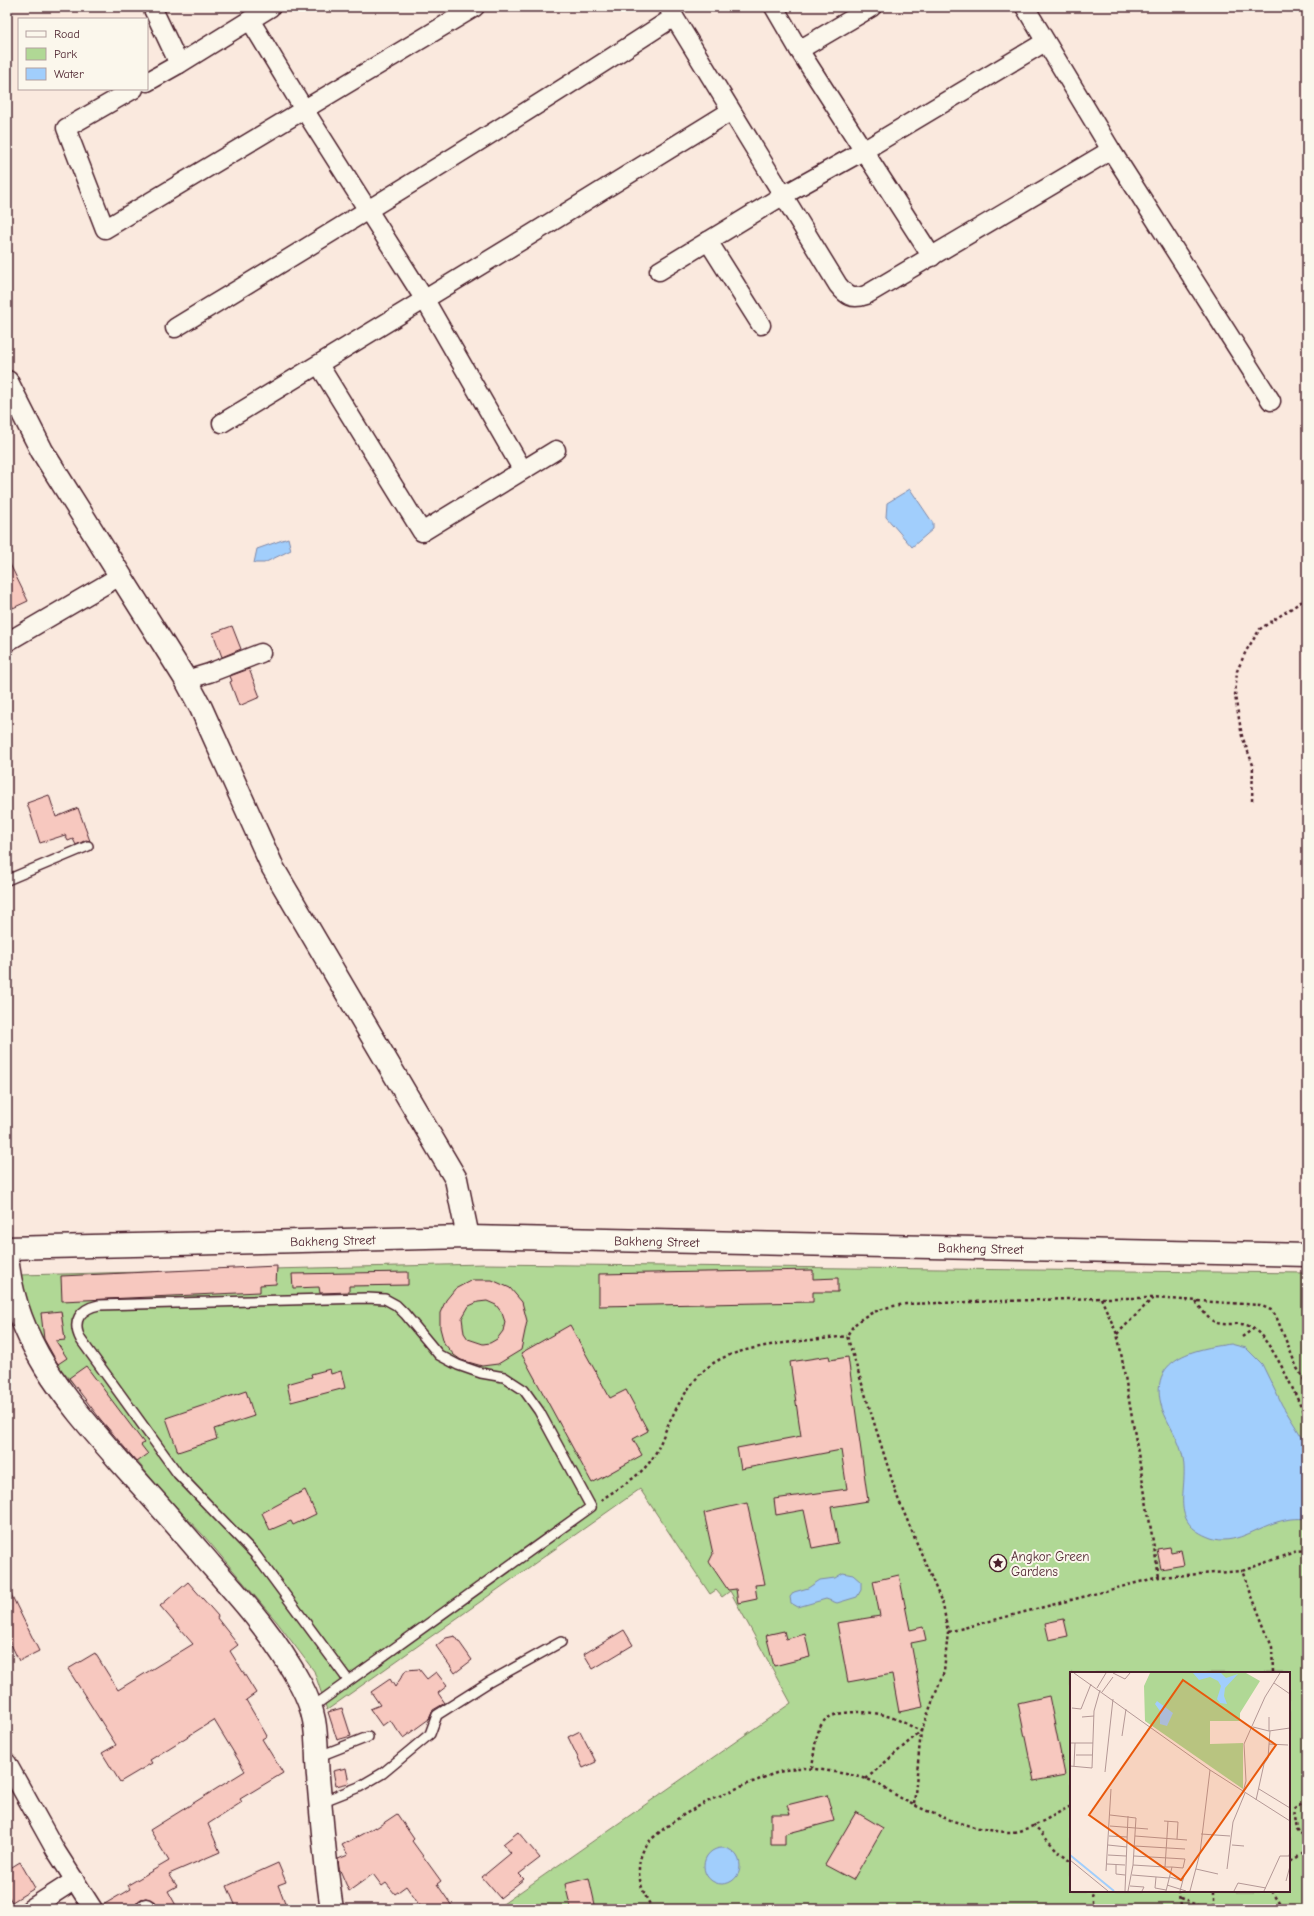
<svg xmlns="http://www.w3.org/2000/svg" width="1314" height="1916" font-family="'Comic Neue',sans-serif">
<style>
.green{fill:#b0d895;stroke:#7d7c60;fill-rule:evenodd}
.water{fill:#a1cefc;stroke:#7e88a8}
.building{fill:#f7c8bf;stroke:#4a1f2b;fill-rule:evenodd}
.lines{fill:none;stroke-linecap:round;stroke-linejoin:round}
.lane-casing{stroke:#4a1f2b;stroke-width:12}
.street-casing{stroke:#4a1f2b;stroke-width:21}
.secondary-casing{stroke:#4a1f2b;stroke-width:25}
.path{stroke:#4a1f2b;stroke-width:2.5;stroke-dasharray:3 3;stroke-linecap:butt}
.lane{stroke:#fbf7ec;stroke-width:9}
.street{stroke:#fbf7ec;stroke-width:18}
.secondary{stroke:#fbf7ec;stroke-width:22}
.labels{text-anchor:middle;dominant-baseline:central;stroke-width:4;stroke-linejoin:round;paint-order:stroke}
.street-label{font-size:13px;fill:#4a1f2b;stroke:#fbf7ec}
.poi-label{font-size:13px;fill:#4a1f2b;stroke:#fbf7ec;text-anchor:start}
.inset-river{fill:none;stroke:#a1cefc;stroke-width:2}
.inset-road{fill:none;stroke:#b49896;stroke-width:1}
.view{fill:#e8590c;fill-opacity:0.15;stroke:#e8590c;stroke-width:2}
.inset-edge{fill:none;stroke:#4a1f2b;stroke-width:2}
</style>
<rect width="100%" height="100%" fill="#fae9de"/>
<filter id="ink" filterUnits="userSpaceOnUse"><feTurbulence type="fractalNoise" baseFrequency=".025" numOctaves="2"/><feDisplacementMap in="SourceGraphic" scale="8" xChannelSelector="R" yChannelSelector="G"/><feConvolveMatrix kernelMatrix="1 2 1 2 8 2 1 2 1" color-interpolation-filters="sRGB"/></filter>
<g filter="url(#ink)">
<path class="green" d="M484 1264 1307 1273V1909H502L500 1906 791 1703 730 1591 722 1597 716 1590 710 1594 640 1489 327 1710 314 1671 277 1622 204 1536 165 1495 51 1357 34 1321 18 1275ZM1071 1673H1289V1891H1071Z"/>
<g class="water">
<polygon points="910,489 933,523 933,529 912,547 886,517 887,503"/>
<polygon points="288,538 291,550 264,563 254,563 257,549"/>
<path d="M1231 1344 1246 1348 1262 1364 1282 1405 1307 1445V1519C1297 1518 1287 1519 1277 1522 1256 1528 1234 1546 1211 1538 1167 1522 1189 1491 1183 1458 1180 1440 1168 1425 1162 1408 1147 1358 1194 1349 1231 1344Z"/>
<polygon points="843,1573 853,1575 861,1582 861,1590 857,1597 837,1603 826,1599 798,1607 791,1603 790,1597 794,1592 808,1588 820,1580 835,1578"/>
<circle cx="722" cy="1866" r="18"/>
</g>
<g class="building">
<polygon points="7,558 28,601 13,608 7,595"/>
<polygon points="232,626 241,649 222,657 213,633"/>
<polygon points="249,669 260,697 239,706 230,682 232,681 230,676"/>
<polygon points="49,795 56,817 78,808 90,841 86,840 76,845 73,839 68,841 65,835 40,843 27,803"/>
<polygon points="277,1266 276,1284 260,1285 260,1292 62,1301 61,1276"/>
<polygon points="813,1270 813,1279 838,1278 838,1292 813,1292 813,1302 599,1306 599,1274"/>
<polygon points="408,1272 408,1285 349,1286 349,1292 320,1293 319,1287 293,1288 292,1274"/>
<path d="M472 1280H492L510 1288 522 1302 527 1321 521 1350 498 1364 482 1366 461 1360 454 1355 444 1343 440 1328V1313L446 1300 455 1289ZM487 1301 496 1305 502 1313 505 1322 503 1331 497 1339 490 1343 483 1344 468 1339 464 1333 462 1318 469 1306 478 1302Z"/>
<polygon points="61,1311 65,1340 56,1341 67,1358 58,1364 44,1339 41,1313"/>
<polygon points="570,1325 610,1398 626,1390 648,1431 633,1439 642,1455 592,1483 521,1353"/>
<polygon points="829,1356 830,1360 848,1357 868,1501 831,1507 838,1543 812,1548 804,1510 776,1515 774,1499 847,1489 841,1450 741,1469 737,1448 801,1436 790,1362"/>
<polygon points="86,1366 144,1443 141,1445 148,1454 137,1462 101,1420 69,1378"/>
<polygon points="330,1369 331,1374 341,1371 345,1388 291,1402 287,1384 312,1377 311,1374"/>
<polygon points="246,1391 254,1416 214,1429 217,1439 178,1452 166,1418"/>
<polygon points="305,1490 316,1514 293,1525 291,1521 270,1530 262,1513"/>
<polygon points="747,1503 765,1584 755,1585 757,1599 738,1603 736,1589 728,1590 709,1562 713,1554 704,1513"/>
<polygon points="1170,1547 1171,1552 1181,1550 1184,1565 1161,1569 1157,1549"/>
<polygon points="899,1575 910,1630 923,1627 926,1640 911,1643 923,1707 899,1712 892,1674 848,1682 837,1623 880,1616 873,1581"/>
<polygon points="188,1582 218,1616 217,1618 238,1645 230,1651 256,1693 246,1700 267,1736 262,1739 283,1773 240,1799 242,1802 208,1824 220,1852 169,1874 177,1886 168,1891 178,1909 156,1909 155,1902 146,1898 141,1899 137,1902 136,1909 103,1909 103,1905 130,1889 128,1885 169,1861 150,1830 245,1771 214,1720 150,1760 152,1763 120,1782 102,1753 116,1745 68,1669 95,1653 118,1690 193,1644 160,1606"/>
<polygon points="7,1586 39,1651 19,1661 7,1636"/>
<polygon points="1064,1619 1068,1636 1049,1640 1045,1623"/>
<polygon points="624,1630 633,1645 593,1669 584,1654"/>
<polygon points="784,1631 786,1639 805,1634 810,1657 774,1666 766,1635"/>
<polygon points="455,1636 472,1660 455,1673 436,1646 446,1638"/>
<polygon points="419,1669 427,1679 436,1672 447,1686 438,1693 445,1703 433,1710 429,1719 403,1738 390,1720 382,1726 370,1709 380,1705 371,1692 390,1679 395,1687 406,1670"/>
<polygon points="1049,1696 1065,1775 1034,1781 1018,1703"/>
<polygon points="342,1708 351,1736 337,1740 328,1712"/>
<polygon points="580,1731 596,1762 583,1768 568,1737"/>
<polygon points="346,1768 349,1783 336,1786 333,1771"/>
<polygon points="827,1795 834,1821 785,1834 785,1845 771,1845 771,1814 790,1814 787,1805"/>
<polygon points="856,1812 883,1828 853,1880 825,1865"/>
<polygon points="397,1814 414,1839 412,1841 441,1881 437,1884 454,1909 422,1909 406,1886 395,1894 386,1883 382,1886 373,1874 349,1891 339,1868 338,1859 348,1855 342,1845 375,1827 376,1828"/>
<polygon points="518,1832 540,1858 519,1874 524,1879 500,1898 482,1877 511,1853 503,1844"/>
<polygon points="20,1862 35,1888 12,1902 7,1894 7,1870"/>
<polygon points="278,1863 286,1882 278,1885 287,1909 237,1909 227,1886"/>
<polygon points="589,1878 596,1909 571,1909 565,1884"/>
</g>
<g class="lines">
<defs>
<g id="lane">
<polyline points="7,880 88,846"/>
<path d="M311 1708 591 1507 539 1411 524 1390 504 1377 481 1373 458 1365 439 1355 405 1314 396 1305 385 1299 367 1298 99 1305C80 1309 71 1321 81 1340L178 1474 255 1554 348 1680"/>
<polyline points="317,1757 368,1737"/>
<polyline points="321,1802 359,1787 383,1773 430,1734 437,1715 489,1682 561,1642"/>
</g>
<g id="street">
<polyline points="152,7 179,64 250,20 305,111 425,300 522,469"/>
<path d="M668 7 838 285C847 296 852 300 866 295L1111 150"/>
<polyline points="774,7 799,50 932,257"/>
<polyline points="1025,7 1111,150 1271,401"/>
<polyline points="250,20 271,7"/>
<polyline points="799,50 872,7"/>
<polyline points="147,82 179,64"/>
<polyline points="134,89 66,128 105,229 475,7"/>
<polyline points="708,241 761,325"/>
<polyline points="659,271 782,196 863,151 1045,42"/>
<path d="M175 328C342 226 510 124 674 17"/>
<polyline points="319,365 422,532 556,450"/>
<polyline points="222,423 527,237 731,111"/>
<polyline points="7,642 120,576"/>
<polyline points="186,680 209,673 261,653"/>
<polyline points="7,1763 56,1851 93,1909"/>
<polyline points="146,1908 146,1909"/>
<polyline points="30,1909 75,1880"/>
</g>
<g id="secondary">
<polyline points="7,382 42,451 186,680 201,708 273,868 456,1179 468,1237"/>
<path id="s1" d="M7 1248 468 1237 1307 1255"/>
<path d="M7 1256C15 1344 67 1401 122 1464 152 1497 181 1530 210 1564 245 1603 276 1638 301 1685 320 1721 315 1739 318 1777 322 1821 325 1865 332 1909"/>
</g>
</defs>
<use href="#lane" class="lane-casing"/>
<use href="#street" class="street-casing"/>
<use href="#secondary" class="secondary-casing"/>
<g class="path">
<polyline points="1252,801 1253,765 1242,736 1235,696 1237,671 1246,651 1260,629 1307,598"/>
<polyline points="1101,1298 1117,1334 1120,1347 1159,1577"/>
<path d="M1196 1302C1202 1309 1207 1319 1215 1322 1225 1327 1239 1321 1249 1326 1273 1338 1295 1395 1307 1420"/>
<polyline points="1117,1334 1153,1298"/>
<polyline points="1242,1337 1253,1329"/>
<path d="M601 1500C617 1489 637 1478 649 1463 658 1452 662 1438 668 1425 678 1404 692 1378 712 1364 742 1343 811 1341 847 1336"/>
<polyline points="948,1632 1159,1577 1242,1571"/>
<polyline points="1273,1673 1272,1647 1242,1571 1297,1551 1307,1550"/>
<path d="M812 1768C814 1755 815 1731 824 1721 835 1709 873 1711 887 1716 898 1719 910 1726 921 1731L914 1805"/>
<path d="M866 1779 921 1731 944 1672 948 1632 943 1605 897 1496 847 1336C857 1314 884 1307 906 1304L1101 1298H1153L1260 1305 1271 1310 1276 1316 1297 1368 1307 1384"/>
<polyline points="1307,1799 1294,1808 1297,1828 1304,1837 1307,1837"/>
<polyline points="1033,1825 1056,1849 1071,1861"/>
<polyline points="1289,1862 1307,1851"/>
<polyline points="1179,1891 1180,1909"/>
<polyline points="1213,1891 1213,1909"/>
<polyline points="1271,1891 1283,1909"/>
<polyline points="1180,1899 1209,1909"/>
<path d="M653 1909C637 1886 631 1856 655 1836 685 1810 721 1794 758 1780 770 1775 785 1769 798 1768 811 1767 855 1775 867 1779 883 1785 898 1798 914 1805 944 1819 977 1831 1010 1832 1028 1832 1055 1814 1071 1806"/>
<polyline points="1092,1909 1092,1896 1095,1891"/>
</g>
<use href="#lane" class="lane"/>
<use href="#street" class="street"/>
<use href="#secondary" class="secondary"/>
</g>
</g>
<defs>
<symbol id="sight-ring" viewBox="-11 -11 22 22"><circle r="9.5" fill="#fbf7ec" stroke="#4a1f2b" stroke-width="1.5"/><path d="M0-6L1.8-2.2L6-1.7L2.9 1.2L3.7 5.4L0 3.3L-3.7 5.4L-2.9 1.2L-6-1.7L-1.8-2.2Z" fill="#4a1f2b"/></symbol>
</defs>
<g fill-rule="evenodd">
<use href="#sight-ring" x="988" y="1553" width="20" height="20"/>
</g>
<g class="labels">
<g class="street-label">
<text stroke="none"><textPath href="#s1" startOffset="326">Bakheng Street</textPath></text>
<text stroke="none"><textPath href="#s1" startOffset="650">Bakheng Street</textPath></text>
<text stroke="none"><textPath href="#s1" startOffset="974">Bakheng Street</textPath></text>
</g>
<g class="poi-label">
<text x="1011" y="1556">Angkor Green<tspan x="1011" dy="15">Gardens</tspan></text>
</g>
</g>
<g transform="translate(1070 1672)">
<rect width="220" height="220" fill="#fae9de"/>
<path d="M80 1H176L190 9 170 41V49H140V72L173 71V117L75 49 74 14Z" fill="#b0d895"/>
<path d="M123 1H151L156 6 168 2 155 16 154 24 157 32 150 31 147 27 151 14 148 9 140 5 129 8ZM87 29 103 41 97 54 90 52V39L85 32Z" fill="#a1cefc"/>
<path class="inset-river" d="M0 183 44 219"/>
<path class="inset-road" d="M4 1 140 98 220 149M43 1 55 7 60 1M204 11 220 22M27 16 36 1M32 20 43 5M2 36 11 37 21 12M12 45 24 44M183 55 199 59 220 56M199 59V45M52 64 56 37M0 71H23M199 72 218 73M6 83H22M0 94 22 96 24 39 30 18M4 94 5 71M35 100 43 27M189 117 220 136M173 120 176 109 174 72 195 25 210 1M186 128 194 92 198 86 200 59M40 143 66 146 63 193 58 219M94 149 108 150 107 167M40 154 78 157M131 162 160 164M39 164 57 165M65 164 117 168M38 173 57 175M162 173 174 174M65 174 115 177M38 183 56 184M64 184 115 187 113 196 102 195M0 188 38 219M37 192 55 193M46 193V202L55 203M63 193 95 195M126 197 148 202M157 197 163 150 175 121M36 199 41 117M62 203 99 206M86 205 85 216 96 218M100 205 113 209M216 209 220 194M97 213 116 219M60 214 74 215 72 219M55 219 58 144M96 219 102 195H95L98 149M110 219 114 204M120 219 130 181 140 98M164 219 168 211 196 216M194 219 210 184H219L220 179"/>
<path class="view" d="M113 8 206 73 111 208 19 143Z"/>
<rect width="220" height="220" class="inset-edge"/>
</g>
<rect width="1314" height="1916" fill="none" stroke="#fbf7ec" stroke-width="24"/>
<rect x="12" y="12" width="1290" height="1892" fill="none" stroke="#4a1f2b" stroke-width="1.5" filter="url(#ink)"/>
<rect x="18" y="18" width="130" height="72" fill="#fbf7ec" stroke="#b4a19f"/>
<rect x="26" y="31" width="20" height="6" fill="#fbf7ec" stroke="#b4a19f"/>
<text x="54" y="38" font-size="12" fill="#4a1f2b">Road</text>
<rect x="26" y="48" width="20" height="12" fill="#b0d895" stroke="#b4a19f"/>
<text x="54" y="58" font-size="12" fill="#4a1f2b">Park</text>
<rect x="26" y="68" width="20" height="12" fill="#a1cefc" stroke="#b4a19f"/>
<text x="54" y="78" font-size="12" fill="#4a1f2b">Water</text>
</svg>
